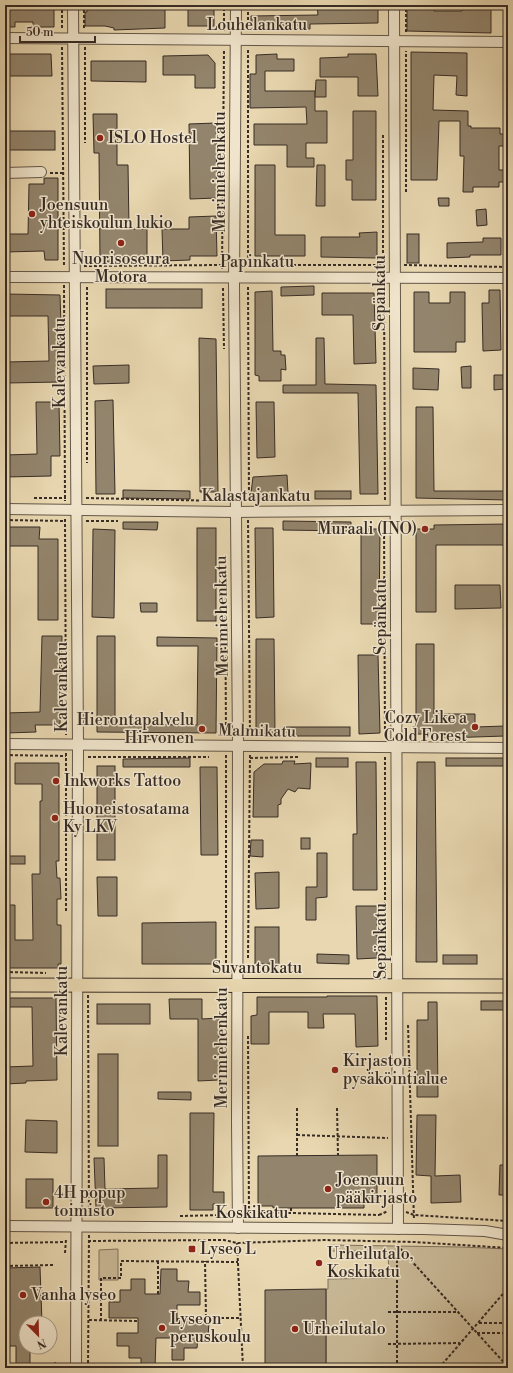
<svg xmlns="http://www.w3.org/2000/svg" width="513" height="1373" font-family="'Libre Bodoni',serif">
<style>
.green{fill:#caba98;stroke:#80735e}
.building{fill:#93856d;stroke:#372c25}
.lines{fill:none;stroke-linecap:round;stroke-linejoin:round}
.minor-casing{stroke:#635748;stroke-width:12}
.major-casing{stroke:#372c25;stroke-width:15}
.path{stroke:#372c25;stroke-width:2;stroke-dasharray:3 2;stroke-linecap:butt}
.minor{stroke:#f0e5cc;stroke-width:10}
.major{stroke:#e8d7b0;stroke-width:13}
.poi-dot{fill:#8f2418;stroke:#f0e5cc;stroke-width:1.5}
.labels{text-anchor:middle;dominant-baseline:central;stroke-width:3;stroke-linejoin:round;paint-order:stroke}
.street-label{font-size:16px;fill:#372c25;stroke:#f0e5cc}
.poi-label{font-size:16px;fill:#372c25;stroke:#f0e5cc;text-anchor:start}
</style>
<rect width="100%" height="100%" fill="#e8d7b0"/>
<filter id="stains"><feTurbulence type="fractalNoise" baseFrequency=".005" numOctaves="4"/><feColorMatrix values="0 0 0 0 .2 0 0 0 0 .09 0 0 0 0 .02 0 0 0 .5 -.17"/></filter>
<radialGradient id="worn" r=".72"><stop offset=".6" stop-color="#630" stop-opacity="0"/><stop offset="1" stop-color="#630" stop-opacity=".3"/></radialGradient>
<g class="green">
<polygon points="330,1245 461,1247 508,1249 508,1368 326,1368 326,1289 328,1289 328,1279 389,1278 388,1251 330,1251"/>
<polygon points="118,1249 118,1280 99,1280 99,1250"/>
</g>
<g class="building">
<polygon points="5,5 54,5 54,27 33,27 33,22 15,22 15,27 5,27"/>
<polygon points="87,5 165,5 165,28 114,30 114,28 105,26 85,26 85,12 87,12"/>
<rect x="188" y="5" width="26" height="21"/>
<polygon points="317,5 378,5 378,23 310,24 310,29 251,29 251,16 318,15"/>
<polygon points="407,5 434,5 434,11 462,11 462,5 491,5 491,33 407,31"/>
<polygon points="411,52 467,53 467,96 456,95 457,76 434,75 433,110 468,111 468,126 471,126 471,128 500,128 500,134 508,134 508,146 499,146 499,170 508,170 508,182 499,182 499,187 473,187 473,192 463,192 464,156 460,156 460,121 439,121 437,180 411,180"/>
<polygon points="5,54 51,54 52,76 5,76"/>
<polygon points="277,54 277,59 294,59 294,71 265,71 265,91 315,91 315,111 327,111 327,143 306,143 306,158 314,158 314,167 287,167 287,145 254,145 254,124 307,124 306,107 250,108 250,74 256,74 256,55"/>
<polygon points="348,54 376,54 378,96 358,96 358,77 320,77 320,58 348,57"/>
<polygon points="208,55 215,63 215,88 195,88 195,75 163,75 163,56"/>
<polygon points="91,61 146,61 146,82 91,81"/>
<polygon points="316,80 326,80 326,97 315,97"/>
<polygon points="353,111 376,111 376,200 352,200 352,180 346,180 346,160 353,160"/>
<polygon points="93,114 117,114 117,165 128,165 129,229 147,229 147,259 129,259 129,262 100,262 99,153 94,153"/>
<polygon points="216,123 217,198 190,199 189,124"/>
<rect x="5" y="131" width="50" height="19"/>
<polygon points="255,165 275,165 275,235 305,235 305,256 255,256"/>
<polygon points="317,165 325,165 325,206 316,206"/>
<polygon points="44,178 58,178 58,260 45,260 44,251 5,252 5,234 28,234 29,184 44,184"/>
<polygon points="438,198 449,198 449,206 439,206"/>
<polygon points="486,209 487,225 477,226 476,210"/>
<polygon points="216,216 217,256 190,256 190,260 163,261 162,229 189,229 189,217"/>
<polygon points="377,232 377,258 321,257 321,237 360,237 359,233"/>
<rect x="407" y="234" width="12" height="29"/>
<polygon points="483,238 501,238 501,255 470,255 470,257 447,258 447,243 483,242"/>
<polygon points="314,286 314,295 281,296 281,287"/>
<rect x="106" y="289" width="96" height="19"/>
<polygon points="489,290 500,290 501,350 483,351 482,303 489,303"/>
<polygon points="272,291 273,351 281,351 281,355 285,355 286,370 281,369 281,381 259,381 259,376 255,375 255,292"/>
<polygon points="414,292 429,292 429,303 450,303 450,292 465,292 465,342 456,342 456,352 414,352"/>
<polygon points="322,293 374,293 376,363 354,364 353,315 322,315"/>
<polygon points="6,294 60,295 62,355 59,355 59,382 7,383 7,362 49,361 48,316 6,316"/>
<polygon points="199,338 216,339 218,492 200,492"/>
<polygon points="316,338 324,338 325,384 376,385 378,494 360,494 358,393 283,393 283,385 316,385"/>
<polygon points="129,365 129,383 94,384 93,366"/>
<polygon points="471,366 471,388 462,388 461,367"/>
<polygon points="413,368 439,369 438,390 413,389"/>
<polygon points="494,375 503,375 504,389 494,390"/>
<polygon points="113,400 115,494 96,494 95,401"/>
<polygon points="36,402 59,402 60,456 51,456 51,476 5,477 5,455 37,454"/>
<polygon points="256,402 274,402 275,457 257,458"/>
<polygon points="416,407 433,407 434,491 508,491 508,500 416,498"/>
<polygon points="287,475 288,493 270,494 270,498 256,498 251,493 253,477"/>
<polygon points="123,490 190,491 190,499 123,498"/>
<rect x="315" y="491" width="36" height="8"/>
<polygon points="283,521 351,522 351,531 283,530"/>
<polygon points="123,522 158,522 157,530 123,529"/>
<polygon points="508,524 508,545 436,545 436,612 416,612 416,529 434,529 434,525"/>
<polygon points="7,527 40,527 39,539 58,539 58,620 38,620 38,546 7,546"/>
<rect x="197" y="528" width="19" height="93"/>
<polygon points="255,528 273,528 274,617 256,618"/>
<polygon points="93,529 115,530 114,618 92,617"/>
<polygon points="361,529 380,529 379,624 361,624"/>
<polygon points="455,585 500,585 501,608 455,609"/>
<polygon points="140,603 157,603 157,612 141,612"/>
<polygon points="42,636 62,636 60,725 35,725 36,732 6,733 5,713 40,712"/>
<polygon points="97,636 115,636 115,724 197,725 198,646 157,646 157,637 217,638 216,733 97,732"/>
<polygon points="256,639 274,639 275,733 256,734"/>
<polygon points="416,644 434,644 434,714 475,714 475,727 505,726 505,736 445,738 445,734 416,734"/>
<polygon points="358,655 378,655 380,733 359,734"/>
<rect x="283" y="727" width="67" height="9"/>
<polygon points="190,758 190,767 123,767 123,759"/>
<rect x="316" y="758" width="32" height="9"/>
<rect x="446" y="758" width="62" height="8"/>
<polygon points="283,761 295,761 294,764 311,763 310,789 298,788 295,792 288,789 281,799 281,804 278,805 278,817 253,817 254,772 264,764 282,764"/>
<polygon points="356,762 376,762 377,890 353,890 353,834 357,834"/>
<polygon points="417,762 435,762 437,962 416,962"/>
<polygon points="15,763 59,763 59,861 56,861 57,878 60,878 61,899 57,899 57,925 61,925 61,964 58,964 58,968 5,968 5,905 15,905 15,940 33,940 32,874 40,874 40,801 42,801 42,784 15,784"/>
<rect x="97" y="766" width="18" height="94"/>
<polygon points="200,767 217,767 218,855 201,855"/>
<rect x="301" y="838" width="9" height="11"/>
<polygon points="251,840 263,840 263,857 250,856"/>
<polygon points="317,853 327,853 327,897 316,898 316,920 306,920 306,887 317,887"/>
<rect x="5" y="856" width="20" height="8"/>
<polygon points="279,872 279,908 256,909 255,873"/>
<polygon points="97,877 117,877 117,916 98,916"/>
<polygon points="356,906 377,906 377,958 357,959"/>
<polygon points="216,922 216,964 142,964 142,923"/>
<rect x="255" y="927" width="24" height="37"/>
<polygon points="317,954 349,955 349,964 317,963"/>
<rect x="443" y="955" width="34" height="9"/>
<polygon points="327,996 377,996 378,1046 356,1047 355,1014 323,1014 324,1028 308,1028 308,1012 269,1012 269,1044 251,1044 251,1016 257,1015 257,997 327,997"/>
<polygon points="5,998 56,998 57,1080 26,1081 26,1083 5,1084 5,1067 33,1066 32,1007 5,1007"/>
<polygon points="169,999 202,999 202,1019 219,1018 219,1080 198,1081 198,1019 170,1019"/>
<rect x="481" y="1001" width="27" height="9"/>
<polygon points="428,1002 437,1002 438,1097 417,1097 417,1020 428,1020"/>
<rect x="97" y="1004" width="53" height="20"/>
<rect x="98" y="1054" width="20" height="92"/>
<polygon points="158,1092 191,1092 191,1100 158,1099"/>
<polygon points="190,1113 214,1113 213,1192 224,1192 224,1204 213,1204 213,1210 190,1210"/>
<polygon points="417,1115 436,1115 435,1176 460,1175 461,1202 431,1203 431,1176 416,1175"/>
<polygon points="26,1120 57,1121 57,1153 25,1152"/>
<polygon points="158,1155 167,1155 167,1207 96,1208 94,1158 104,1158 105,1189 158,1188"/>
<polygon points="377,1155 377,1200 364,1200 364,1208 273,1208 273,1206 258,1206 258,1156"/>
<polygon points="500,1165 508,1165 508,1195 499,1195"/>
<rect x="26" y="1179" width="27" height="29"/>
<polygon points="40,1267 42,1323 26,1323 26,1347 30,1347 30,1368 16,1368 16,1346 5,1346 5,1268"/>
<polygon points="161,1269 177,1269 177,1281 189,1281 188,1292 200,1292 200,1305 177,1305 177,1321 209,1322 208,1337 198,1337 197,1348 184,1348 184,1360 172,1360 172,1338 156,1338 155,1368 141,1368 141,1358 129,1358 129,1346 117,1346 117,1333 138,1333 138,1318 109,1318 109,1302 120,1302 120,1290 131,1290 131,1279 145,1279 145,1294 160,1294"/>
<polygon points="326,1289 326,1368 265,1368 265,1290"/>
</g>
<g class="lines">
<defs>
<g id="minor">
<polyline points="73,5 78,745 76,1368"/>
<polyline points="236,5 234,285 238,746 237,1122 238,1228"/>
<polyline points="394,5 398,1229"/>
<polyline points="5,38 508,42"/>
<polyline points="5,173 41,172"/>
<polyline points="5,277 508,278"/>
<polyline points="5,509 236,512 508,510"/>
<polyline points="5,744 508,748"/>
<polyline points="5,1226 423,1229 485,1231 508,1235"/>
</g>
<polyline id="major" points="5,985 508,986"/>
</defs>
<use href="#minor" class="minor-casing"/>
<use href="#major" class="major-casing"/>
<g class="path">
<polyline points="62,5 62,29"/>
<polyline points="84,5 84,29"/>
<polyline points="248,30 248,5"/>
<polyline points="224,31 224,5"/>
<polyline points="406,32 406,5"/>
<polyline points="62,47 64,267"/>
<polyline points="85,47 85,143"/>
<polyline points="50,173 63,173"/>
<polyline points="406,192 406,51"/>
<polyline points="248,265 384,265"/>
<polyline points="404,265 508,267"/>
<polyline points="84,266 222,265"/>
<polyline points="248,268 248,49"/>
<polyline points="383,268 383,133"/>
<polyline points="222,269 224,50"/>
<polyline points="64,285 65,501"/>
<polyline points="87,287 87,463"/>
<polyline points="248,287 249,502"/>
<polyline points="384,287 385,502"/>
<polyline points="223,288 224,349"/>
<polyline points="34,498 66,498"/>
<polyline points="86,498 224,501"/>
<polyline points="65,519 66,735"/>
<polyline points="5,520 66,521"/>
<polyline points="248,520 250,736"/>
<polyline points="86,521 118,521"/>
<polyline points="384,521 385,738"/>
<polyline points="225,557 226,737"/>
<polyline points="66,753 66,913"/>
<polyline points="5,755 66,756"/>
<polyline points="226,755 226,975"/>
<polyline points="88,757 209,757"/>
<polyline points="385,757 385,974"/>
<polyline points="250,758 299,757"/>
<polyline points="248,958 250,754"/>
<polyline points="5,972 46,973"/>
<polyline points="88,995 89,1217"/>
<polyline points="226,995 226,1025"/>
<polyline points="386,997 386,1042"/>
<polyline points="408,1025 414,1220"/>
<polyline points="248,1036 249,1218"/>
<polyline points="337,1108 338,1155"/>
<polyline points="297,1135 388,1138"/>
<polyline points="297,1156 297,1108"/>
<polyline points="291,1208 291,1213"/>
<polyline points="248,1212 379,1215"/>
<polyline points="406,1212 414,1215 508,1221"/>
<polyline points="379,1215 388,1211"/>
<polyline points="180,1216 226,1215 228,1212"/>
<polyline points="88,1241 224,1240 237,1243 325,1240 414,1242 508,1248"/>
<polyline points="5,1243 66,1242"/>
<polyline points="237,1243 243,1368"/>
<polyline points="397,1245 508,1367"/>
<polyline points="397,1245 397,1368"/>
<polyline points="65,1253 66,1239"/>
<polyline points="5,1266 53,1265"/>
<polyline points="158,1294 158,1261"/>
<polyline points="388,1312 459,1312"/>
<polyline points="206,1318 240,1318"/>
<polyline points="177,1319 206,1318 205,1261"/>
<polyline points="89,1320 138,1321"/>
<polyline points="101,1321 101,1278 121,1278 121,1261 238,1262"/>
<polyline points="479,1323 508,1323"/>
<polyline points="477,1333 508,1333"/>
<polyline points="388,1344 460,1343"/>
<polyline points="44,1368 56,1363"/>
<polyline points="88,1368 89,1235"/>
<polyline points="439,1368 508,1288"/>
</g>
<use href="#minor" class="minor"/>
<use href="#major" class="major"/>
</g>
<g class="poi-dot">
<circle cx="100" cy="138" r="4"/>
<circle cx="32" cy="214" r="4"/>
<circle cx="121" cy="243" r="4"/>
<circle cx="425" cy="529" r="4"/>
<circle cx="475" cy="727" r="4"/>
<circle cx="202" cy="729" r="4"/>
<circle cx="56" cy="781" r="4"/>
<circle cx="55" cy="818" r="4"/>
<circle cx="335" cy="1070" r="4"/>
<circle cx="328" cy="1189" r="4"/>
<circle cx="46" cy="1202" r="4"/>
<rect x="188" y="1245" width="8" height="8" rx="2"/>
<circle cx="319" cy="1263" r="4"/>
<circle cx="23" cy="1295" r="4"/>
<circle cx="162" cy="1328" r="4"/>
<circle cx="295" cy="1329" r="4"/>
</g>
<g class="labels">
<g class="street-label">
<text x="257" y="25">Louhelankatu</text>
<text transform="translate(220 172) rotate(-90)">Merimiehenkatu</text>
<text x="257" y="262">Papinkatu</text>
<text transform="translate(380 293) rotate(-90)">Sepänkatu</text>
<text transform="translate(60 363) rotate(-90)">Kalevankatu</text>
<text x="256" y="496">Kalastajankatu</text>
<text transform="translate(222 616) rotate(-91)">Merimiehenkatu</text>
<text transform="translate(381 617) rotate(-90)">Sepänkatu</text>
<text transform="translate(62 687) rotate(-90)">Kalevankatu</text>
<text transform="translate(257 731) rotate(1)">Malmikatu</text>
<text transform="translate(381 941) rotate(-90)">Sepänkatu</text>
<text x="257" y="968">Suvantokatu</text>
<text transform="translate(62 1011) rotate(-90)">Kalevankatu</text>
<text transform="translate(222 1048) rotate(-90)">Merimiehenkatu</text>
<text x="252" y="1213">Koskikatu</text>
</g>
<g class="poi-label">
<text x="108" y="138">ISLO Hostel</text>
<text x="40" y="205">Joensuun<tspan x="40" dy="18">yhteiskoulun lukio</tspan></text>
<text x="121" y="259" text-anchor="middle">Nuorisoseura<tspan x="121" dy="18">Motora</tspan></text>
<text x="417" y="529" text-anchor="end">Muraali (INO)</text>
<text x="467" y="718" text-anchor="end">Cozy Like a<tspan x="467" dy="18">Cold Forest</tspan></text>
<text x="194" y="720" text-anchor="end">Hierontapalvelu<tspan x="194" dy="18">Hirvonen</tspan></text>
<text x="64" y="781">Inkworks Tattoo</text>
<text x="63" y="809">Huoneistosatama<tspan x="63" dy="18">Ky LKV</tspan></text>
<text x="343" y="1061">Kirjaston<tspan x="343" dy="18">pysäköintialue</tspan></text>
<text x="336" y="1180">Joensuun<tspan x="336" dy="18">pääkirjasto</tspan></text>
<text x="54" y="1193">4H popup<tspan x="54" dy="18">toimisto</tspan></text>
<text x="200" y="1249">Lyseo L</text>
<text x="327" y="1254">Urheilutalo,<tspan x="327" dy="18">Koskikatu</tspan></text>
<text x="31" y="1295">Vanha lyseo</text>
<text x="170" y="1319">Lyseon<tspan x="170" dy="18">peruskoulu</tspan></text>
<text x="303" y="1329">Urheilutalo</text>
</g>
</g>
<rect width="513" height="1373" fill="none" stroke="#e8d7b0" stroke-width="20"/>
<rect x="6" y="6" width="501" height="1361" fill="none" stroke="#372c25" stroke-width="2"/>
<rect x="10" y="10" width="493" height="1353" fill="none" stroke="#372c25"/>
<g transform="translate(38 1335) rotate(157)"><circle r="19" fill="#f0e5cc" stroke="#a69b89"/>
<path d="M0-3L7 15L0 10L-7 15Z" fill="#8f2418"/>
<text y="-6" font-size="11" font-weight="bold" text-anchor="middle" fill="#372c25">N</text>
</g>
<path d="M20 36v6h75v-6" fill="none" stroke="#372c25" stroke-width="2"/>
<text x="26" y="36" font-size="12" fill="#372c25" stroke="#f0e5cc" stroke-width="3" paint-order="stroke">50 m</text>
<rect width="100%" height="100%" filter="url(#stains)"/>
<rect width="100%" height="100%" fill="url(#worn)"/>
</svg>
